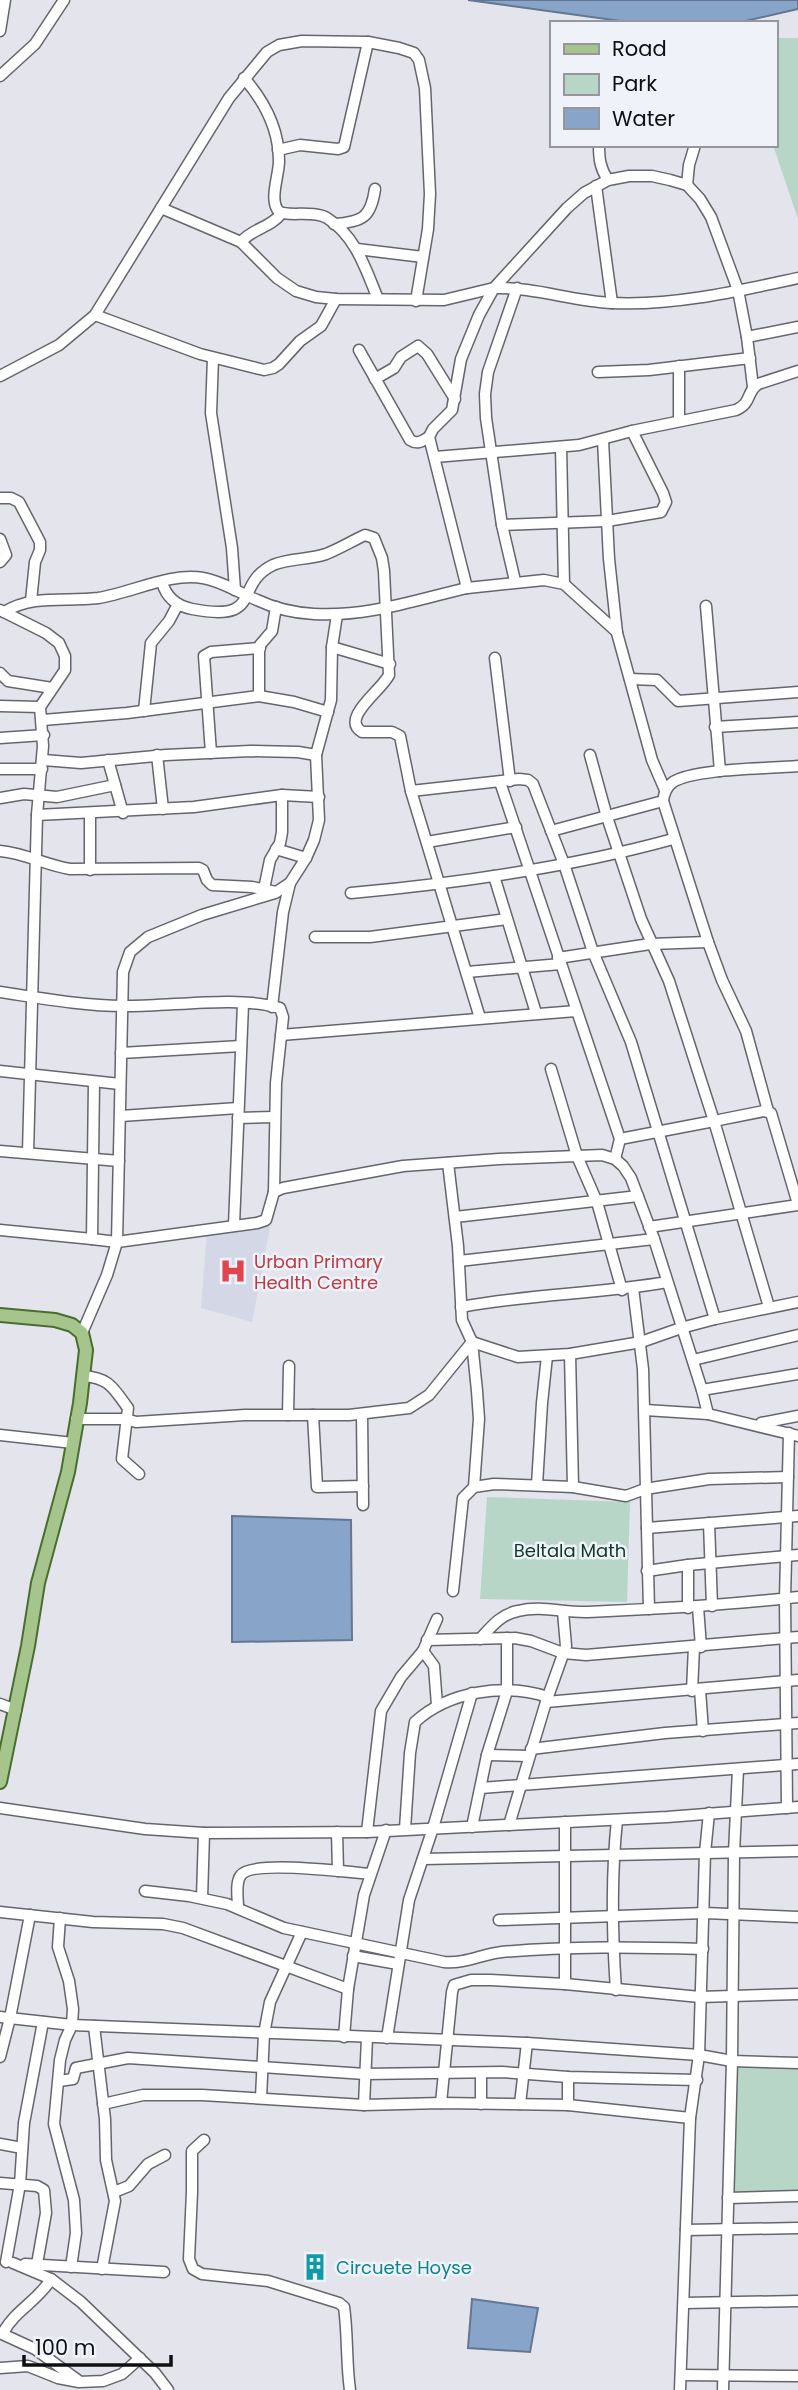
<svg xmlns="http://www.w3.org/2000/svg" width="798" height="2390" font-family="Poppins,sans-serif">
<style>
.built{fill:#d4d7e6}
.green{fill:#b7d6c7}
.water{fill:#88a4c9;stroke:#637792;stroke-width:2}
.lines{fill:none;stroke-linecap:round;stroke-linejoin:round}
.minor-casing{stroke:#65666c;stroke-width:13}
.major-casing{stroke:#4a6d2f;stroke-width:16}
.minor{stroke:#fff;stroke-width:10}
.major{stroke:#a6c58c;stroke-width:12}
.labels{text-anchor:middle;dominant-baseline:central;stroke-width:5;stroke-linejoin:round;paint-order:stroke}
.health-label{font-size:18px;fill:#be3a42;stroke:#f0f2f9;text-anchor:start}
.park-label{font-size:18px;fill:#0d3929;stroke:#f0f2f9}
.culture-label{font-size:18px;fill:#0d838f;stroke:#f0f2f9;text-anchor:start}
</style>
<rect width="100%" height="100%" fill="#e3e4ec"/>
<polygon class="built" points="271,1222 252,1322 201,1308 207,1233"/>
<g class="green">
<polygon points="775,38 798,38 798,219 773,145 775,145"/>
<polygon points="487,1497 630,1502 627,1602 480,1599"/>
<polygon points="732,2061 798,2063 798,2196 728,2198"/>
</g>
<g class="water">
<polygon points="468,0 798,0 798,9 737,23 635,23"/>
<polygon points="232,1516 351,1520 352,1640 232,1642"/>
<polygon points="472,2299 538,2308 530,2352 468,2348"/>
</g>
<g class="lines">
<defs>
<g id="minor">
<polyline points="0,31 5,0"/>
<polyline points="0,76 35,44 64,0"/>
<path d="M244 78C264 101 279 130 279 161 279 175 270 197 277 209 282 219 312 209 327 218 356 236 366 270 378 299"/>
<path d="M599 145C599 159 600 168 608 180"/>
<polyline points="278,150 300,145 338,149 344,147 368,42"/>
<polyline points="687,185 689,165 695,145"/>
<polyline points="596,186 612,303"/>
<polyline points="161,208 241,242 277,278 296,291 316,297 336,299 444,300 494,288 567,208 584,193 608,180 629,176 652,176 670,180 687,185 700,199 711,217 738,290 747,337 753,387"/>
<path d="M334 224C363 222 371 217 375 189"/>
<path d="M241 242C253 228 270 228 281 214"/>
<polyline points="357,249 423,257"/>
<polyline points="95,315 200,354 264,370 273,368 279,364 300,341 321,326 336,299"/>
<polyline points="747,337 798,327"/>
<path d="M359 350 410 440C418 445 422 441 429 437"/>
<polyline points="213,358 211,413 232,548 235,590"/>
<polyline points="679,366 679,421"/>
<polyline points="598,372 649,370 750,358"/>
<polyline points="0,376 59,345 95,315 229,98 267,52 279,45 302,41 368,42 399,48 414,53 419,60 425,88 430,194 428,229 416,301"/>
<polyline points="375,379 394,368 401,357 418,346 427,354 455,399"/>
<polyline points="603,440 609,559 617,633 652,760 665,790"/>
<polyline points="561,447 564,584"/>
<path d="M435 457 579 445 632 431 736 410C752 403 746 392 758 384L798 371"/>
<polyline points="0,498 11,498 19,502 40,542 40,550 35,562 31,601"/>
<polyline points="502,525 607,521 661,512 666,502 663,493 632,431"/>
<polyline points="0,539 6,555 0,562"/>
<polyline points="515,581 502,525 486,418 485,394 488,372 517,288"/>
<path d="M162 582C166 597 177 606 192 609 265 623 232 585 273 565 289 558 309 560 326 554 339 549 352 541 365 535L374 538 382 558 384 571 389 675C381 691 340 718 362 732H392L400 736 411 791 480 1018"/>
<polyline points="467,588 544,580 564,584 617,632"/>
<polyline points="706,606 720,771"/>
<path d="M0 610 4 612C34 594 65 602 98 598 131 593 171 572 203 578 222 581 239 593 257 600 274 608 295 613 314 614 368 617 415 600 467 588L429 437 433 429 452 410 461 359 479 315 494 288C534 287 572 301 612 303 674 306 738 291 798 278"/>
<polyline points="4,612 46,633 59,643 65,656 65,670 40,707 43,746 37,815 28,1153"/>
<polyline points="332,647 390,664"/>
<polyline points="495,658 510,781"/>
<polyline points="0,673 8,681 52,688"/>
<polyline points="630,679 657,680 678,701 798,692"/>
<polyline points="259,696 259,652 260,645 272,631 276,607"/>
<polyline points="0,706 40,707"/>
<polyline points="144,711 151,643 169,621 178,604"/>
<polyline points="43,720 127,713 259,696 294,702 328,712"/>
<polyline points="715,727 798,722"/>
<polyline points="0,738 44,735"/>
<polyline points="211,753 204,656 211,652 260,648"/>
<polyline points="157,755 163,809"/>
<polyline points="590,755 607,817 641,919 669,981 714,1121 620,1139"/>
<polyline points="43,760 81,763 166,755 250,751 298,752 316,755"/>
<polyline points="108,760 123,813"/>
<polyline points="0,769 42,769"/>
<polyline points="500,782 620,1139 615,1159"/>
<polyline points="411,791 519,779 528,780 533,784 564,864 593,952 631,1042 715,1319"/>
<polyline points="0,798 24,794 57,797 115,785"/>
<polyline points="663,801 708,942 722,980 746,1031 768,1111"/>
<polyline points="37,815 194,807 282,795 319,797"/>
<path d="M551 831 663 801C664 793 666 787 673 782 696 768 769 769 798 766"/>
<polyline points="427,842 516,827"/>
<polyline points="276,849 306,858"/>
<path d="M0 851C24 853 46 865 70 869L199 868 203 870 207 880 212 885 252 887 276 892"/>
<polyline points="90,870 90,814"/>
<polyline points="494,876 536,1013"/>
<polyline points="264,889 270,860 280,843 282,832 282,795"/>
<path d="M351 893C460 883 568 868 673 839"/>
<polyline points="315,937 370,937 507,919"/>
<polyline points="558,958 650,944 708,942"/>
<polyline points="467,972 561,964"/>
<path d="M0 992C40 998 84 1006 124 1006 170 1007 236 995 280 1008L283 1017 276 1083 274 1192"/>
<polyline points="272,1007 283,912 290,883"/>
<polyline points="281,1035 576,1011"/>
<polyline points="121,1053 241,1046"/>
<polyline points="551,1069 577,1156 602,1155 615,1159 623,1166 631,1178 654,1239 702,1390 708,1414 798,1436"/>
<polyline points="0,1071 120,1084"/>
<polyline points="94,1082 92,1239 117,1242 123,972 130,952 148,937 202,915 275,893 290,883 306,858 314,840 319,820 316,755 331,700 332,647 337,615"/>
<polyline points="121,1116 238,1108"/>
<polyline points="238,1118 274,1117"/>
<polyline points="0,1151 119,1161"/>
<polyline points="448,1163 458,1246 462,1320 472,1342 477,1391 479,1419 474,1487"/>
<polyline points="455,1217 638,1196"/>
<polyline points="234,1225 243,1004"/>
<polyline points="649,1227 798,1205"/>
<polyline points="0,1230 92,1239"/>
<polyline points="459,1261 654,1239"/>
<polyline points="633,1288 643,1369 649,1609"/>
<path d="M461 1307C529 1294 599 1294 667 1282"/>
<polyline points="769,1307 714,1121 764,1111 771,1113 798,1204"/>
<polyline points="82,1333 107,1275 117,1242 257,1223 266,1220 274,1192 283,1188 403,1166 499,1159 577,1156 597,1202 622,1290"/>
<polyline points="570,1354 573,1487"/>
<polyline points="693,1360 798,1335"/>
<path d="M83 1376C110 1378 113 1388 128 1408L122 1459 139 1474"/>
<polyline points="702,1390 798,1374"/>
<polyline points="645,1410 708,1414"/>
<polyline points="362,1414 363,1505"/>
<polyline points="288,1415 289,1366"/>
<polyline points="313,1415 317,1487 363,1486"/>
<polyline points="76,1419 126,1419 136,1422 245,1415 349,1415 409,1408 429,1395 472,1342 518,1357 570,1354 641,1342 681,1328 715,1319 798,1302"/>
<polyline points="761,1423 798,1416"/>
<polyline points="0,1435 73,1443"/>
<polyline points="537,1485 542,1403 547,1356"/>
<polyline points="709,1523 712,1606"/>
<polyline points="647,1528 798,1516"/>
<polyline points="647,1571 688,1565 798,1555"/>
<polyline points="453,1591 463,1498 474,1487 494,1484 573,1487 626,1496 645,1489 709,1479 788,1477"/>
<polyline points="698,1607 701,1647"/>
<polyline points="688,1608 688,1565"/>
<path d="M480 1639C491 1627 501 1614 518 1611 541 1605 564 1613 588 1612 658 1609 728 1605 798 1597"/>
<polyline points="427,1640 515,1638 531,1641 563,1653 586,1655 798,1637"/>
<polyline points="423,1651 434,1666 437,1705"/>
<polyline points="700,1690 703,1731"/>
<polyline points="692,1691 694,1647"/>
<polyline points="546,1702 798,1680"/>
<polyline points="0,1704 16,1710"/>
<polyline points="531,1749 665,1733 798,1723"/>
<polyline points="487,1755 529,1756"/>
<polyline points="481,1788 798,1764"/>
<polyline points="0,1808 145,1829 204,1833 367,1832 667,1817 798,1807"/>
<polyline points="787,1808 785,1599 789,1433"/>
<polyline points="565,1822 565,1984"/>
<polyline points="509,1825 546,1702 566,1646 563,1612"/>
<polyline points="472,1827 487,1755 507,1691 507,1638"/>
<path d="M405 1829 410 1753 415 1722C449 1691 504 1683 548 1697"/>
<polyline points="337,1832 338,1871"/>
<polyline points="367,1832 381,1711 401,1677 423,1651 437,1619"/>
<polyline points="423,1859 798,1851"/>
<path d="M145 1891 189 1896 227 1904 284 1928 444 1962C465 1964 482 1954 502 1952 569 1946 636 1947 703 1949"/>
<polyline points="202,1898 204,1833"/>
<path d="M238 1907C238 1899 235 1882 241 1875 252 1860 349 1872 370 1874"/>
<polyline points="0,1912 93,1922 163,1924 183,1928 348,1989"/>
<polyline points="60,1918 58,1947 69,1981 73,2009 72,2025 65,2040 60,2060 54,2124 74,2200 76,2233 71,2267"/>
<polyline points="499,1920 705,1913 798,1917"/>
<polyline points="353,1956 398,1964"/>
<path d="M616 1990C612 1933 611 1877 617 1820"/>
<polyline points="0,2017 72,2025 527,2043 699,2055 732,2061 798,2063"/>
<polyline points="94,2026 105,2119 106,2160 115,2201 102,2269"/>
<polyline points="344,2037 348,1989 364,1895 386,1830"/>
<polyline points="387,2038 409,1900 433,1828 472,1693"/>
<polyline points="0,2057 10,2018 30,1915"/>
<polyline points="481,2073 481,2104"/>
<polyline points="59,2081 73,2079 76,2068 128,2058 365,2074 502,2072 568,2077 697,2080"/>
<polyline points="261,2098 264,2034 270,2002 302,1932"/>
<polyline points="441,2103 452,1992 454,1985 471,1980 490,1980 565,1984 700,1997 798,1994"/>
<polyline points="103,2104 143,2095 202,2095 364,2105 441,2103 568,2105 690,2118"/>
<polyline points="520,2104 527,2043"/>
<polyline points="364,2105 367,2038"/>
<polyline points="568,2105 568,2077"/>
<path d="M204 2140 192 2151V2192L189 2259 193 2269 202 2274 268 2281 339 2303 344 2307C348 2335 346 2362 350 2390"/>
<polyline points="0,2144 22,2148"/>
<polyline points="0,2183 37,2186 44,2190 46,2213 37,2264"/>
<polyline points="114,2192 129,2186 148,2164 165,2155"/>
<polyline points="728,2198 798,2196"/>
<polyline points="686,2230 798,2228"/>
<polyline points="6,2262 20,2184 24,2123 43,2022"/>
<polyline points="13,2263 51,2279 81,2302 155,2373 168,2390"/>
<polyline points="25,2264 164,2272"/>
<polyline points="684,2303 798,2301"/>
<polyline points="0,2333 35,2349 79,2381"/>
<path d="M3 2333C15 2310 38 2301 51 2279"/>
<polyline points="0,2368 28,2366 58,2378 79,2382 103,2381 122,2374 140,2358"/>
<polyline points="681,2375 798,2376"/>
<polyline points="680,2390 690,2118 699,2055 705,1853 709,1813"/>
<polyline points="723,2390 732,2061 734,1853 738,1769"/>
</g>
<polyline id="major" points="0,1315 55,1320 72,1325 82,1333 86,1350 80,1403 68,1472 38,1583 28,1646 0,1782"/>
</defs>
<use href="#minor" class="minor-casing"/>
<use href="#major" class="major-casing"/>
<use href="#minor" class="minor"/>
<use href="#major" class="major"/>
</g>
<defs>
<symbol id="hospital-bare" viewBox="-9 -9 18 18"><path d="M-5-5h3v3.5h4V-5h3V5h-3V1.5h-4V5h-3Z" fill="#e0444e" stroke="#f0f2f9" stroke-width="2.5" paint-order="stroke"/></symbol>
<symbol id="building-bare" viewBox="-9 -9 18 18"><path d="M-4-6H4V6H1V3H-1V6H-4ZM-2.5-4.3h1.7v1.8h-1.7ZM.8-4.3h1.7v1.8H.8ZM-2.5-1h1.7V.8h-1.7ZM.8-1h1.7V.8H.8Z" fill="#0f9aa8" stroke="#f0f2f9" stroke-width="2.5" paint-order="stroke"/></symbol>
</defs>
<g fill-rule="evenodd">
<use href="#hospital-bare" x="214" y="1252" width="38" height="38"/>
<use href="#building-bare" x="296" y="2248" width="38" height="38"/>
</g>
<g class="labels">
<g class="health-label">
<text x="254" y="1261">Urban Primary<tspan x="254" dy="21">Health Centre</tspan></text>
</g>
<g class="park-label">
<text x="570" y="1550">Beltala Math</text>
</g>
<g class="culture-label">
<text x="336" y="2267">Circuete Hoyse</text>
</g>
</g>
<rect x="550" y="21" width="228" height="126" fill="#f0f2f9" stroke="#96979c" stroke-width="2"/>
<rect x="564" y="44" width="35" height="10" fill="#a6c58c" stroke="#96979c" stroke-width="2"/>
<text x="612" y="56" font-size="21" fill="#0e0f11">Road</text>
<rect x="564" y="74" width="35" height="21" fill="#b7d6c7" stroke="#96979c" stroke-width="2"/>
<text x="612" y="91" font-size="21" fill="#0e0f11">Park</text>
<rect x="564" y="108" width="35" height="21" fill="#88a4c9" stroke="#96979c" stroke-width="2"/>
<text x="612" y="126" font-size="21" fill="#0e0f11">Water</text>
<path d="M24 2355v10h147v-10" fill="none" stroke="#0e0f11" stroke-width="3.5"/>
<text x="35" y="2355" font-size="21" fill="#0e0f11" stroke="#f0f2f9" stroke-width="5" paint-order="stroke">100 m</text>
</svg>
